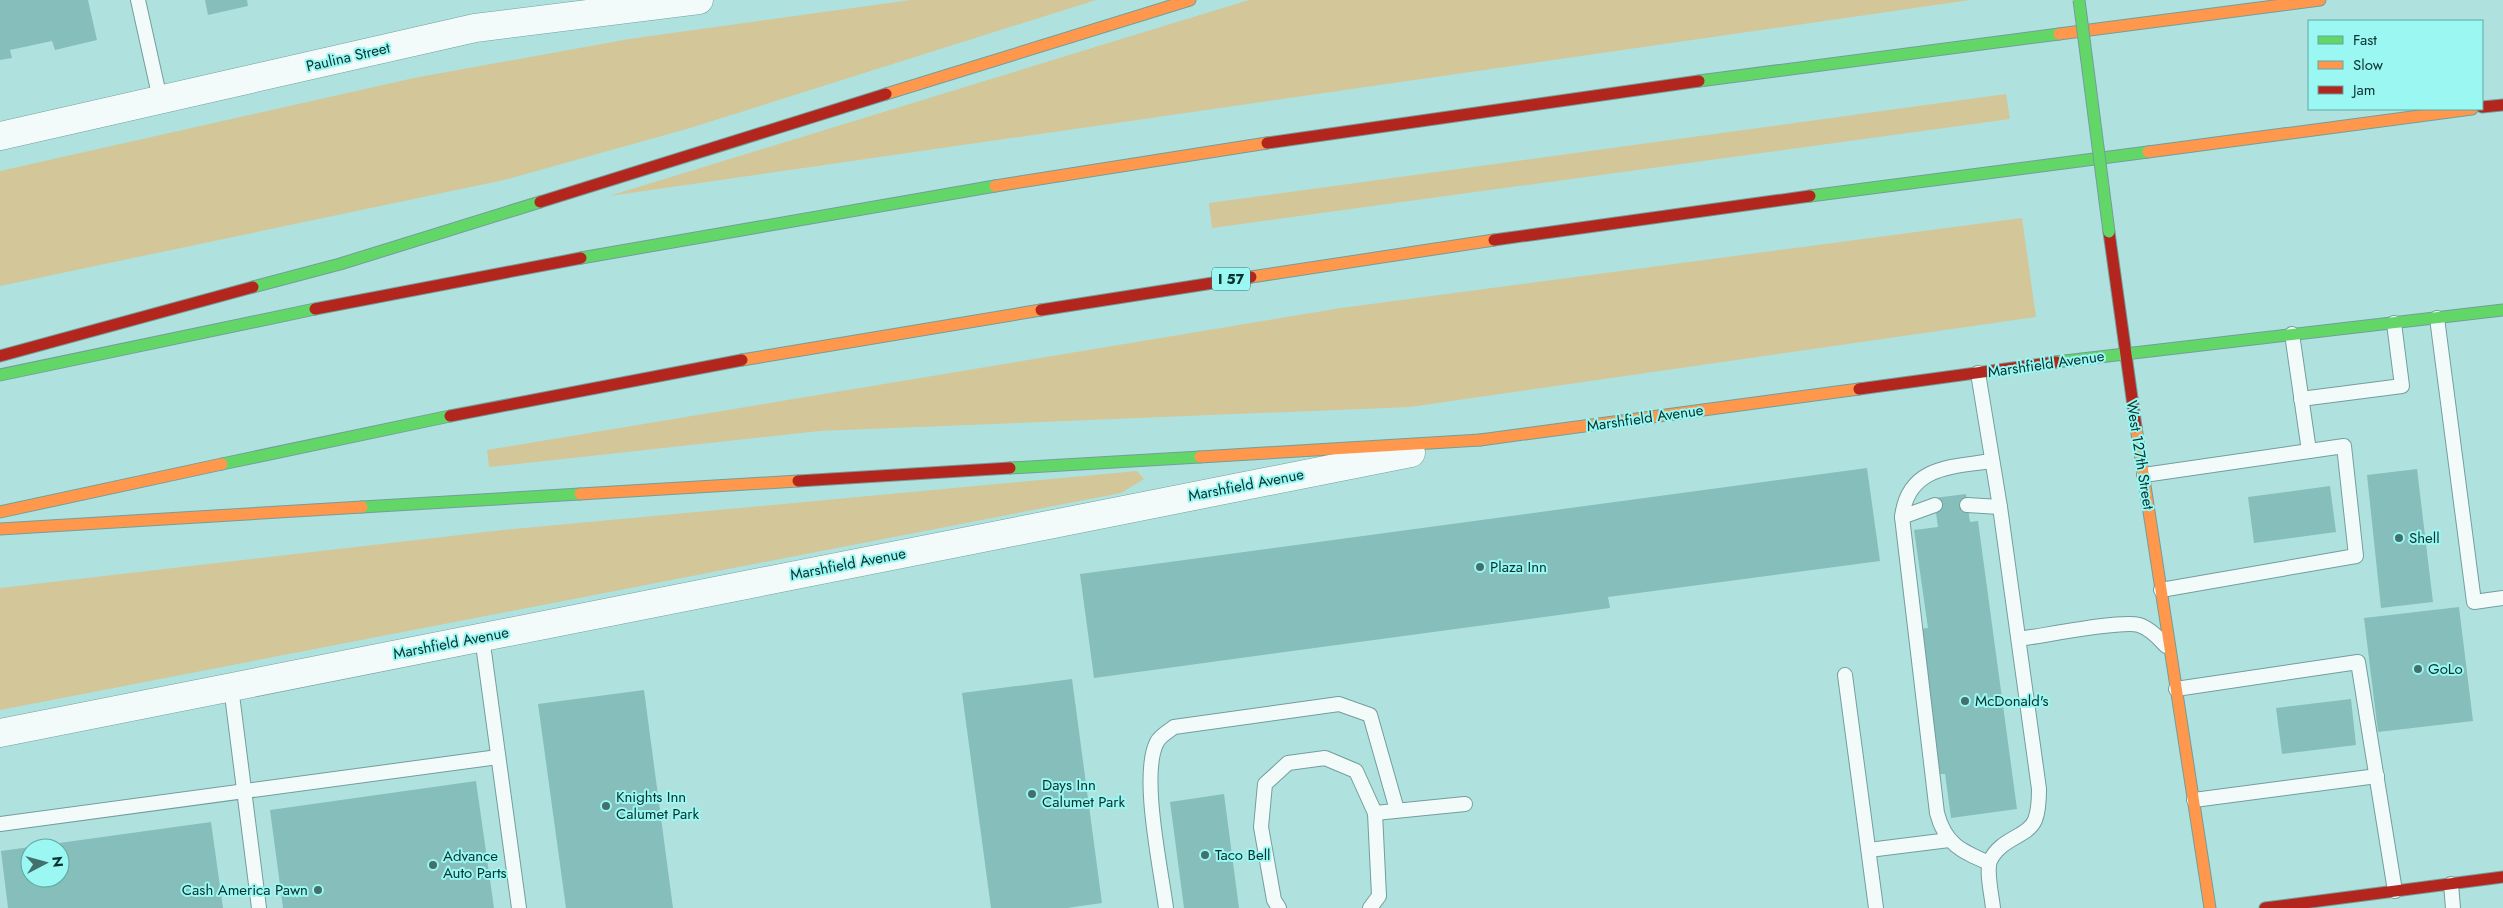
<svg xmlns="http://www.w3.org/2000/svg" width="2503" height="908" font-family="Jost,sans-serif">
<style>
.green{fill:#d3c698}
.building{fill:#85bebb;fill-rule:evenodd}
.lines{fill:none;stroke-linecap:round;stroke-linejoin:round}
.lane-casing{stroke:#729e9b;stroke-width:16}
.street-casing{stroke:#729e9b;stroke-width:29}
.fast-casing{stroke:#729e9b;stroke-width:13}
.slow-casing{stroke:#729e9b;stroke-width:13}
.jam-casing{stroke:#729e9b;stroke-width:13}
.lane{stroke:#f3fbfa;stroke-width:14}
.street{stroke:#f3fbfa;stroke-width:28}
.fast{stroke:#63d668;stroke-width:11}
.slow{stroke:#ff974d;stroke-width:11}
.jam{stroke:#b3261e;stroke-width:11}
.fast-bridge-casing{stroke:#729e9b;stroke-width:13;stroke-linecap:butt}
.fast-bridge{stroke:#63d668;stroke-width:11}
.poi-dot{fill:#42706d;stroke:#9af7f1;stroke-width:2}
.labels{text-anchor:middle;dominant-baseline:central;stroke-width:4;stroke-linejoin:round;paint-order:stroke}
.shield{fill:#9af7f1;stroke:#336d6a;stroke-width:1}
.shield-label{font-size:14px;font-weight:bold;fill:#073230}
.street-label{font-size:15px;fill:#073230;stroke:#9af7f1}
.poi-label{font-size:15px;fill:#073230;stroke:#9af7f1;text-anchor:start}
</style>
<rect width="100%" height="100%" fill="#afe2df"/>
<g class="green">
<polygon points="911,0 1096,0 690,128 504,180 0,286 0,171 414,78 629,39"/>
<polygon points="1249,0 1970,0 609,196"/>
<polygon points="2006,94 2010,119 1212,228 1209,203"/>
<polygon points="2022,218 2036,317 1410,407 820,431 489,467 487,450 1341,308"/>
<polygon points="1137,471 1144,479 1121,493 0,710 0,588 503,530"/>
</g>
<g class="building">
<polygon points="0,0 88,0 97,40 55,50 52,41 10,50 12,58 0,60"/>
<polygon points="205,0 247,0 248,6 208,15"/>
<polygon points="1867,468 1880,561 1608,597 1610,608 1094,678 1080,574"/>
<polygon points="2417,469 2433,602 2381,608 2367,475"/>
<polygon points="2330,486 2336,532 2254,543 2248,497"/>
<polygon points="1966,494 1970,522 1978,521 2017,809 1951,818 1945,774 1938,774 1919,629 1928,628 1914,530 1938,527 1934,498"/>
<polygon points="2459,607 2473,721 2378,732 2364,618"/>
<polygon points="1072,679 1102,903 1067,908 991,908 962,693"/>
<polygon points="644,690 673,908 566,908 538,704"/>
<polygon points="2351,699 2356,745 2282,754 2276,708"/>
<polygon points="476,781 494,908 283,908 270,810"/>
<polygon points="1224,794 1239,908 1184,908 1170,802"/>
<path d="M211 822 223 908H8L1 851ZM30 848H60V878H30Z"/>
</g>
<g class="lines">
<defs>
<g id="lane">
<polyline points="138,0 160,99"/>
<polyline points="2437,318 2474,602 2503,598"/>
<polyline points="2292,334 2309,451"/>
<path d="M1978 373 2000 507 2039 789C2039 799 2039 810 2035 820 2028 837 2000 838 1990 861 1986 871 1992 897 1993 908"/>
<polyline points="2301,399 2402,386 2394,323"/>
<polyline points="2144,475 2344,446 2356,556 2161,590"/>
<polyline points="1967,505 2000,507"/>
<polyline points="1902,517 1935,505"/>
<polyline points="482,637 519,908"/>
<path d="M2019 639C2043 636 2120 620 2139 625 2149 628 2159 638 2166 646"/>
<polyline points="1845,675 1876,908"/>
<polyline points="231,687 259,908"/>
<polyline points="2176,689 2358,662 2395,891"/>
<polyline points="2194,800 2377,776"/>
<polyline points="1375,813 1465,804"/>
<polyline points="0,824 498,757"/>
<polyline points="1869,850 1949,840"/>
<path d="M1989 863C1961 851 1945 844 1937 813L1902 517C1908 466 1951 467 1992 461"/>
<polyline points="2451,884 2453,908"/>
<path d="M1166 908C1161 869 1140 774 1157 742 1160 736 1169 731 1174 727L1339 704 1370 715 1397 810"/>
<polyline points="1279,908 1274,900 1261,827 1265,784 1288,763 1325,758 1356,771 1375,813 1379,896 1370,908"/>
</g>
<g id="street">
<polyline points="0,136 475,28 699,0"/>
<polyline points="0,733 1411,453"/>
</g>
<g id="fast">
<polyline points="1699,81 2059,34"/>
<polyline points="1810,196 2148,152"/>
<polyline points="581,258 995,186"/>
<polyline points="253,287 340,264 540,202"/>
<polyline points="2056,362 2503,310"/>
<polyline points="0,375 315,309"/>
<polyline points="222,464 450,416"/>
<polyline points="1010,468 1200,457"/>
<polyline points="362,507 580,494"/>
</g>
<g id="slow">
<polyline points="2059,34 2320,0"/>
<polyline points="886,94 1190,0"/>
<polyline points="2148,152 2472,109"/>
<polyline points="995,186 1267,143"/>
<polyline points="1251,277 1494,240"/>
<polyline points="742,360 1041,310"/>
<polyline points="2136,427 2210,908"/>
<polyline points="1480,440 1859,389"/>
<polyline points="1200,457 1480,440"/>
<polyline points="580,494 798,481"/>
<polyline points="0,512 222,464"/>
<polyline points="0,529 362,507"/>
</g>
<g id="jam">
<polyline points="2482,107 2503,105"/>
<polyline points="1267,143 1699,81"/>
<polyline points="540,202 886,94"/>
<polyline points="2109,232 2136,427"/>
<polyline points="1494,240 1810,196"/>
<polyline points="315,309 581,258"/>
<polyline points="1041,310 1251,277"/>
<polyline points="0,356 253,287"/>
<polyline points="1859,389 2056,362"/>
<polyline points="450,416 742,360"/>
<polyline points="798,481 1010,468"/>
<polyline points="2265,908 2503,877"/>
</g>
</defs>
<use href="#lane" class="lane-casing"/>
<use href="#street" class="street-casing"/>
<use href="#fast" class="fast-casing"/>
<use href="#slow" class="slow-casing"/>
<use href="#jam" class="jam-casing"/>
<use href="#lane" class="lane"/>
<use href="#street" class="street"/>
<use href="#fast" class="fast"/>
<use href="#slow" class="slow"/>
<use href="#jam" class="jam"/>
<defs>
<polyline id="fast-bridge" points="2079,0 2109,232"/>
</defs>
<use href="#fast-bridge" class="fast-bridge-casing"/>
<use href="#fast-bridge" class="fast-bridge"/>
</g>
<g class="poi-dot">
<circle cx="2399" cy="538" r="5"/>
<circle cx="1480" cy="567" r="5"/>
<circle cx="2418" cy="669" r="5"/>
<circle cx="1965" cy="701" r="5"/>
<circle cx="1032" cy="794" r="5"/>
<circle cx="606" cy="806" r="5"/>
<circle cx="1205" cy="855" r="5"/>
<circle cx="433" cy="865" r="5"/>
<circle cx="318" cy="890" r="5"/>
</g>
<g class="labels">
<rect class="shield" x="1212" y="267.5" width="38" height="23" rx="4"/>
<g class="shield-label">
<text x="1231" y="279">I 57</text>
</g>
<g class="street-label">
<text transform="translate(348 57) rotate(-13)">Paulina Street</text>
<text transform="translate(2046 364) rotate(-8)">Marshfield Avenue</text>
<text transform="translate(1645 418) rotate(-8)">Marshfield Avenue</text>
<text transform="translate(2140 455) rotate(81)">West 127th Street</text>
<text transform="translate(1246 485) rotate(-11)">Marshfield Avenue</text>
<text transform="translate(848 564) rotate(-11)">Marshfield Avenue</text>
<text transform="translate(451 643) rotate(-11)">Marshfield Avenue</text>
</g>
<g class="poi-label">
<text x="2409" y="538">Shell</text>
<text x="1490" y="567">Plaza Inn</text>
<text x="2428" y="669">GoLo</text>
<text x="1975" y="701">McDonald's</text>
<text x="1042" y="785">Days Inn<tspan x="1042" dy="17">Calumet Park</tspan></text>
<text x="616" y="797">Knights Inn<tspan x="616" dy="17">Calumet Park</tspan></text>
<text x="1215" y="855">Taco Bell</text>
<text x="443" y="856">Advance<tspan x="443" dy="17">Auto Parts</tspan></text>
<text x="308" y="890" text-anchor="end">Cash America Pawn</text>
</g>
</g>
<rect x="2308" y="20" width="175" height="90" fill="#9af7f1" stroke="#5fa8a4"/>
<rect x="2318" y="36" width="25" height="8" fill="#63d668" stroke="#5fa8a4"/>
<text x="2353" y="45" font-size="15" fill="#073230">Fast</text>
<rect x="2318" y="61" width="25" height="8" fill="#ff974d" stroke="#5fa8a4"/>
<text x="2353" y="70" font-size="15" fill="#073230">Slow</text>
<rect x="2318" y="86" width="25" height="8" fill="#b3261e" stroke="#5fa8a4"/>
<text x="2353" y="95" font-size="15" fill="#073230">Jam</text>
<g transform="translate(45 863) rotate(84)"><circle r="24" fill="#9af7f1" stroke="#5fa8a4"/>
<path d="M0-4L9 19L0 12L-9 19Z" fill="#42706d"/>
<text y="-8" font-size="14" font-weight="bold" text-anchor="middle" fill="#073230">N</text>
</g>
</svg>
